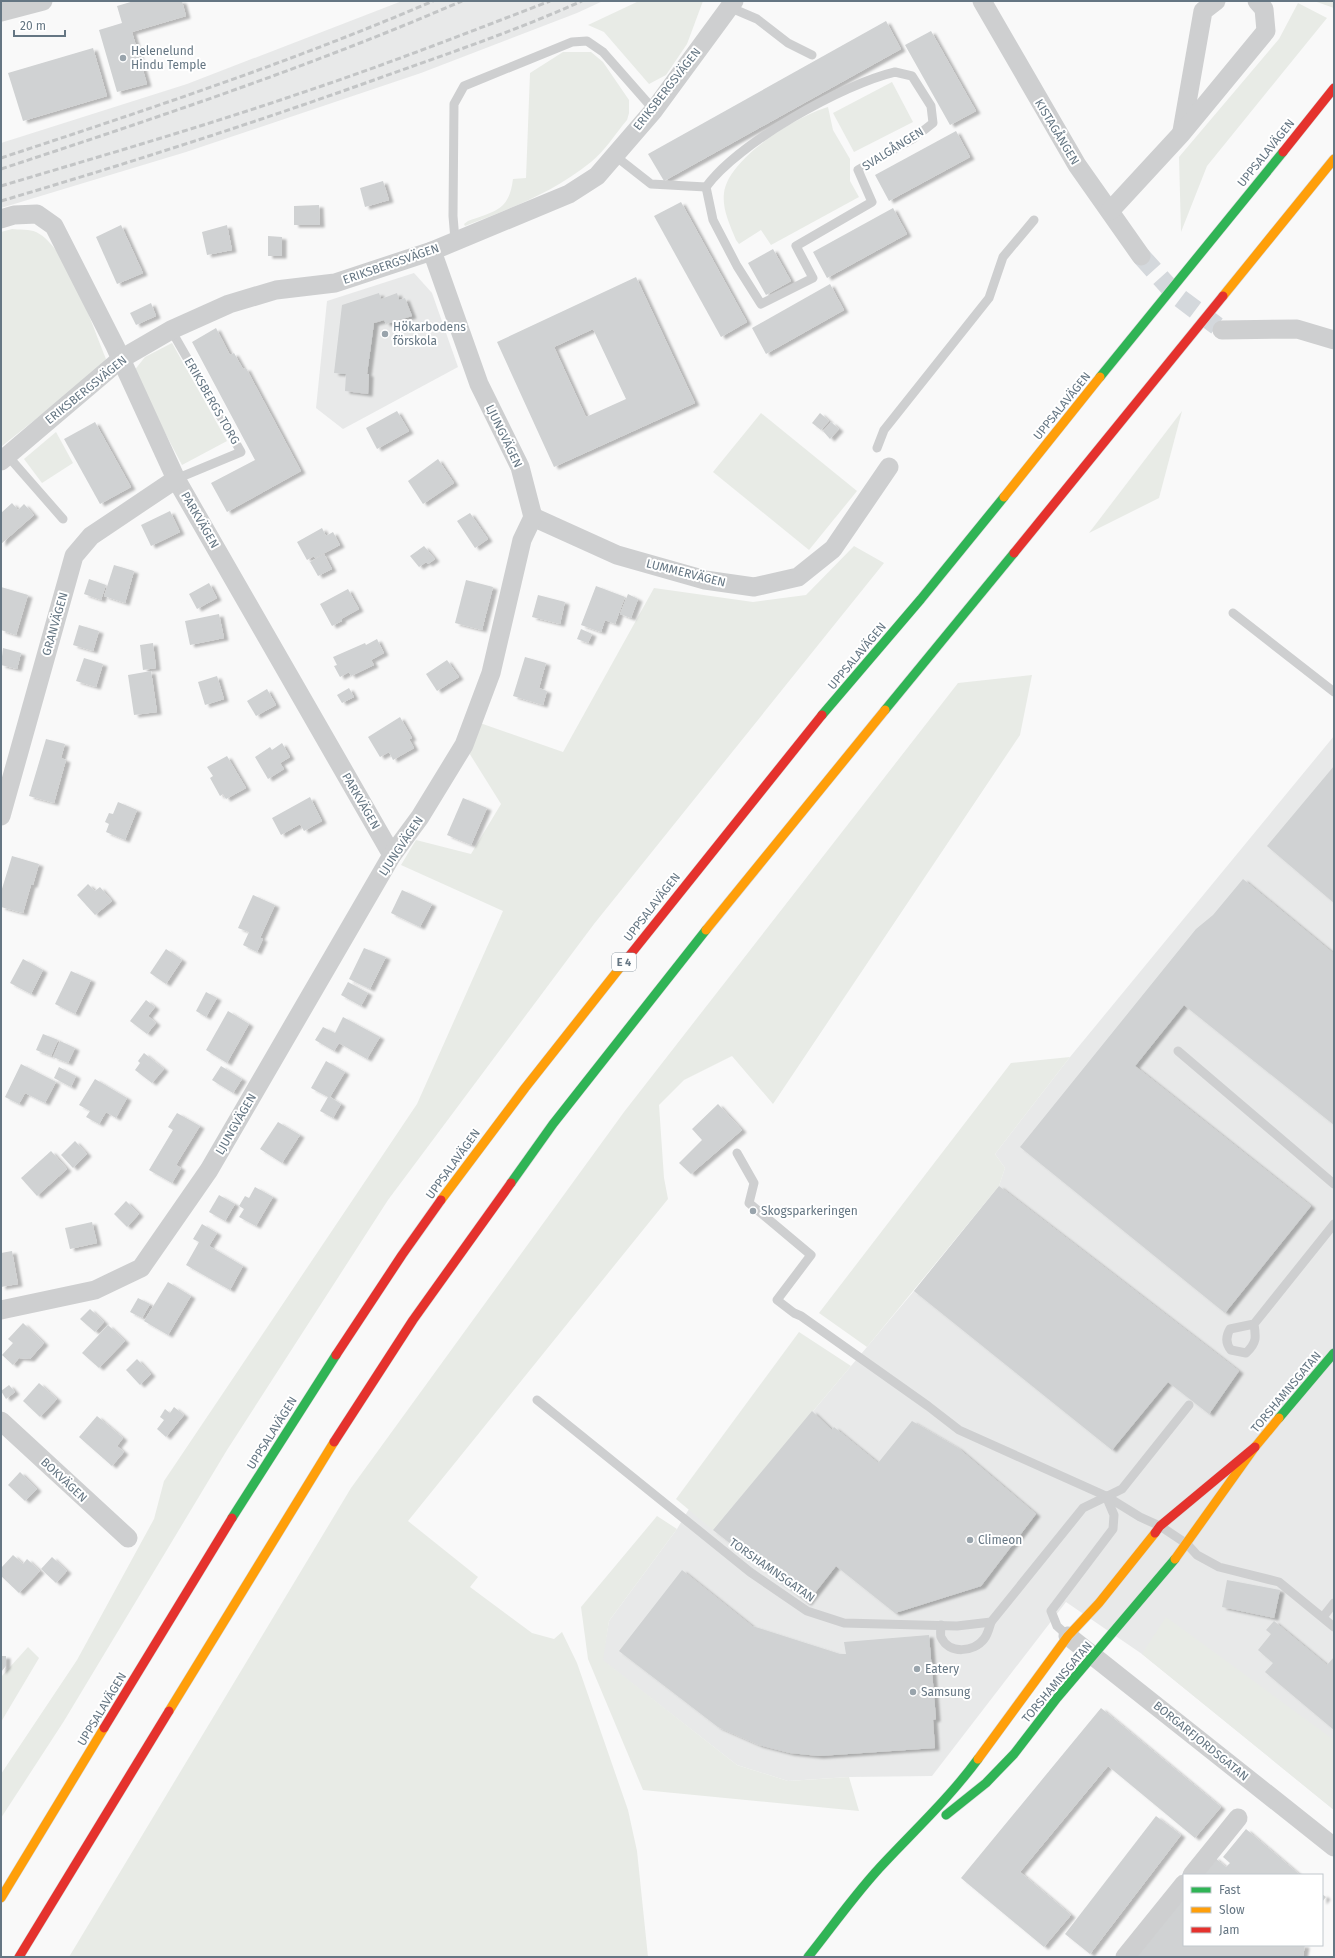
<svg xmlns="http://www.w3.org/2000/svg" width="1335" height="1958" font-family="'Fira Sans',sans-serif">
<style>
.built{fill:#e8e9e9}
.green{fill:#e8ebe6}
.building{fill:#d0d2d3;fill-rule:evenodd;filter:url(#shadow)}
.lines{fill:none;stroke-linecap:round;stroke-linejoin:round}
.street-tunnel{stroke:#d4d8dc;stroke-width:19;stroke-dasharray:19 10;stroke-linecap:butt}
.fast-casing{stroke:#d5d6d7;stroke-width:10}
.slow-casing{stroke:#d5d6d7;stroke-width:10}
.jam-casing{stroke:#d5d6d7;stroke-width:10}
.lane{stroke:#cecfd0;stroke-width:9}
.street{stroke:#cecfd0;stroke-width:19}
.fast{stroke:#30b455;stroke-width:9}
.slow{stroke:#ff9f0a;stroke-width:9}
.jam{stroke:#e5322d;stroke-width:9}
.rail{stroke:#c3c5c6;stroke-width:3;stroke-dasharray:6 3;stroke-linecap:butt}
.poi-dot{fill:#99a4ac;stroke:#fff;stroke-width:1.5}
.labels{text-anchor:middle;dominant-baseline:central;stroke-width:4;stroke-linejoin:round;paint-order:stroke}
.shield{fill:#fff;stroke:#939fa8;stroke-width:1}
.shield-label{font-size:11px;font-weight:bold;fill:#657683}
.poi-label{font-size:12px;fill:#657683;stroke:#fff;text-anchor:start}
.street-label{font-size:12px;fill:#657683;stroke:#fff}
</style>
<defs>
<filter id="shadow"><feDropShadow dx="4.5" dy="2.5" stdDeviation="1" flood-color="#0004"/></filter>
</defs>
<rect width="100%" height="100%" fill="#f9f9f9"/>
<g class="built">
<polygon points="402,1 603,1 577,13 421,73 186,152 1,208 1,143 187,84"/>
<polygon points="414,273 432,293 458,367 343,429 316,408 327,301"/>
<polygon points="1334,736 1334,1810 1142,1654 1066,1602 932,1776 849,1777 788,1781 737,1765 602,1660 609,1621 677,1529 689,1509 714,1529 914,1291 999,1186 1005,1168 995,1154 1070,1057"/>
</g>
<g class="green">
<polygon points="639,1 703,1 687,44 666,75 649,84 604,32 588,25"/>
<polygon points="1314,1 1334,1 1334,8"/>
<polygon points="1298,3 1327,18 1207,166 1181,232 1179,157 1279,39"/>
<path d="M563 52H591L603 62 629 100V113L627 120C615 134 605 151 591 162 551 194 511 208 465 226L464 224 468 221C495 211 509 211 513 179L526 178 530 73Z"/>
<polygon points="892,82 913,122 854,152 833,113"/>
<path d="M828 107 833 130 850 159V181L859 197 771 245 761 230 739 244 736 240C730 225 722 209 724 193 728 158 797 116 828 107Z"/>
<path d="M12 229C19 230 30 229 36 232 67 246 93 328 106 359L100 368 2 446 1 232Z"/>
<polygon points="172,343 227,441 182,465 133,372 145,357"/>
<polygon points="1182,411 1159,498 1089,533"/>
<polygon points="761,413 857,491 809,550 713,472"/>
<polygon points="56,432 73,463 42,483 24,459"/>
<polygon points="854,546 884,563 594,924 388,1200 227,1450 64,1721 1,1818 1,1774 77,1660 154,1519 164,1481 417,1104 503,911 401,865 416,840 471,854 501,804 466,748 480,723 563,752 654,588 753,602 806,595"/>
<polygon points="1032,675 1020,735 773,1104 732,1056 684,1080 659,1105 664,1178 668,1199 408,1521 478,1577 470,1587 532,1633 554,1639 562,1632 577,1663 628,1810 637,1851 648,1957 69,1957 351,1488 624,1112 958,683"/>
<polygon points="1070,1057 995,1154 1005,1168 999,1186 867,1347 819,1313 1011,1063"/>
<polygon points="799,1332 851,1366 713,1530 676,1499"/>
<polygon points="657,1516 677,1529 609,1621 603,1660 737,1765 788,1781 849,1777 859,1811 643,1790 588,1659 581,1607"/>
<polygon points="1166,1617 1334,1740 1334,1810 1142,1654"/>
<polygon points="28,1647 39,1658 1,1722 1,1677"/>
</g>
<g class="building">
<polygon points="134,1 182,1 186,16 132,32 147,84 117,92 99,30 122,23 117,6"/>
<polygon points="886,21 901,49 664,181 648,154"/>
<polygon points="931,31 976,111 950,125 905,45"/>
<polygon points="93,48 107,96 23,121 8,73"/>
<polygon points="956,131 970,157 889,201 875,175"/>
<polygon points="383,181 389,200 365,207 360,188"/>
<polygon points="681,202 747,322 721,337 654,216"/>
<polygon points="319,205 320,225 294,225 294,206"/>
<polygon points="893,208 907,234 827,278 813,252"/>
<polygon points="121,225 143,273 117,284 96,237"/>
<polygon points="227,225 232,250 207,255 202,232"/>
<polygon points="268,236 282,237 282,256 268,256"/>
<polygon points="773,249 791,281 766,295 748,263"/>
<path d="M636 277 695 403 554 467 497 342ZM593 329 626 399 586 417 554 347Z"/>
<polygon points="830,284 844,310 766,354 752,328"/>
<polygon points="379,293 381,299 397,293 399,300 405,298 412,316 386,324 384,320 374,323 367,374 369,374 368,394 345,391 346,374 334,373 342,305"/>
<polygon points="151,303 156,316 136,325 130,313"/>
<polygon points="216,328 230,355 234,353 243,369 246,368 301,471 227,512 211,483 255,460 192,342"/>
<polygon points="397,411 409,431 377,449 366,428"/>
<polygon points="820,413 829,421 821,430 812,423"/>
<polygon points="95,422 131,487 100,504 64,439"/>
<polygon points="831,422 839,429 830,439 823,431"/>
<polygon points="438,459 454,483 423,504 408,481"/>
<polygon points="12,503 18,510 24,504 34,515 1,544 1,513"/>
<polygon points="170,511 180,532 151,546 141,525"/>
<polygon points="470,513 488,539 475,548 457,521"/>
<polygon points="322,528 326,536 333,532 340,545 315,558 314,556 307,560 297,542"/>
<polygon points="424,546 435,559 428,564 426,562 419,567 410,556"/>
<polygon points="324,554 332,569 318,576 310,562"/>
<polygon points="114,565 134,571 125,603 104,596"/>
<polygon points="89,579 106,585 101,600 84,594"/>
<polygon points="466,580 493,587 482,630 455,623"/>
<polygon points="209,583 217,598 197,609 189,594"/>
<polygon points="596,586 625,597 615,624 605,620 601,632 581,625"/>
<polygon points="1,587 28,595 16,635 1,630"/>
<polygon points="348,589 359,609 341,619 342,621 332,626 320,604"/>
<polygon points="628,594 638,599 631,618 620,614"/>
<polygon points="538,595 565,602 560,624 532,617"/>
<polygon points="219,614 224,638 190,645 185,621"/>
<polygon points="79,625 99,631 93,651 73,645"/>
<polygon points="581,629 592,634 588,643 577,639"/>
<polygon points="377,639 384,653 371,660 374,665 351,676 349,672 340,677 334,666 337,665 333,657 365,643 366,645"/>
<polygon points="153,643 156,668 143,670 140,645"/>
<polygon points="3,648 21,653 17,669 1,665"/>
<polygon points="525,657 546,663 539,688 547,691 543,705 513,696"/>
<polygon points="84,658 103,664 96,687 76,681"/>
<polygon points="447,660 459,677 437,691 426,674"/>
<polygon points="151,671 157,712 134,715 128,675"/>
<polygon points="217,676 224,699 205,705 198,682"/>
<polygon points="349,688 354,697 342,703 337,695"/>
<polygon points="267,689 276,705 256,716 247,701"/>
<polygon points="400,717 412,738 409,739 414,748 393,760 389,752 380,757 368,737"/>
<polygon points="46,739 65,744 61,758 66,760 54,803 29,796"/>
<polygon points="282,743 290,757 280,763 284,769 268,779 255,757 270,747 272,750"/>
<polygon points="227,756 246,788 226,799 223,794 220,796 210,778 213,776 207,767"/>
<polygon points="1334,766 1334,903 1267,846"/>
<polygon points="310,797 322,821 304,831 300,824 281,835 272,818"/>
<polygon points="463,798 487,808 471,845 447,835"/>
<polygon points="118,802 137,810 125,840 106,832 109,824 105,822 109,813 113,814"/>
<polygon points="12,856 39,864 33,885 31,885 23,913 1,907 1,892"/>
<polygon points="1243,879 1334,954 1334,1125 1184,1005 1135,1066 1311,1206 1225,1313 1020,1147 1196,929 1213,915"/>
<polygon points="88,884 95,891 100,887 112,901 95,915 77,895"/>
<polygon points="402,890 432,904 420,927 391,913"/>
<polygon points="253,895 275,905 260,938 263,939 257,952 243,945 249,932 238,928"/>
<polygon points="364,948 386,957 370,989 349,979"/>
<polygon points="166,949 182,960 166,984 150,973"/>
<polygon points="23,959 43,970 31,994 10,983"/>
<polygon points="71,971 91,980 75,1014 55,1004"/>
<polygon points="348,982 368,993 361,1006 341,995"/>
<polygon points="206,992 217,998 206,1017 196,1011"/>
<polygon points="146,1000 155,1007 148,1016 156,1023 147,1034 130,1021"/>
<polygon points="228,1011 249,1024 227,1063 206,1050"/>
<polygon points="343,1017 380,1037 367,1059 339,1043 334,1051 315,1040 323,1027 335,1033"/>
<polygon points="43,1034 58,1040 51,1056 36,1050"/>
<polygon points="60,1041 75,1048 68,1063 53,1057"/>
<polygon points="144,1053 164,1069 152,1083 135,1070 140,1063 138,1061"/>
<polygon points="326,1061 345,1072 330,1097 341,1104 333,1118 320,1111 328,1097 311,1088"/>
<polygon points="21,1064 56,1082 45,1103 25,1093 19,1104 5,1097"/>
<polygon points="221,1066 242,1079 233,1093 212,1080"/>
<polygon points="59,1067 76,1076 71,1087 54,1078"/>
<polygon points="95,1079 127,1098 116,1118 106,1112 99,1124 86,1117 90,1111 79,1105"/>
<polygon points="718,1104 742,1130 691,1174 679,1163 702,1140 692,1129"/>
<polygon points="177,1113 200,1126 176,1165 181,1168 172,1183 149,1170 173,1130 168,1127"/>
<polygon points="278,1122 300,1135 282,1163 260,1149"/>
<polygon points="75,1141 87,1154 73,1168 61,1155"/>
<polygon points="51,1151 67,1169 37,1196 21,1178"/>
<polygon points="999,1186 1239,1371 1209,1414 1168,1382 1112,1450 914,1291"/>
<polygon points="255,1187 273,1197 256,1226 239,1217 244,1209 239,1206 245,1196 249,1198"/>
<polygon points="219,1195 235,1204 225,1221 209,1212"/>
<polygon points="126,1201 139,1214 127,1227 114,1214"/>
<polygon points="92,1222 97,1243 70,1249 65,1228"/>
<polygon points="202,1224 217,1233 209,1246 243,1266 230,1290 186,1265 199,1242 193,1239"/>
<polygon points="12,1251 18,1284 1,1287 1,1253"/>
<polygon points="168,1282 191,1296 168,1335 144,1321"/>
<polygon points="138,1298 150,1304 142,1318 130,1312"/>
<polygon points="90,1309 104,1322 95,1332 80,1319"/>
<polygon points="23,1323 44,1343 30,1359 19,1358 13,1365 2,1355 13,1343 8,1339"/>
<polygon points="108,1325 125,1341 99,1368 82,1353"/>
<polygon points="137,1359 151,1374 140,1385 126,1370"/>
<polygon points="39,1383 57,1399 40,1417 23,1401"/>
<polygon points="9,1385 15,1392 6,1399 1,1391"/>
<polygon points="174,1407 184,1415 166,1437 157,1429 164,1420 160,1417 165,1409 170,1413"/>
<polygon points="812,1411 832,1430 834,1427 878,1463 912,1421 958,1448 1036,1514 981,1586 895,1613 836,1566 807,1603 713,1530"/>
<polygon points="97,1416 123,1438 117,1446 124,1452 112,1466 79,1437"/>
<polygon points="20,1472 37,1489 25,1501 8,1485"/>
<polygon points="13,1555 23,1564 27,1559 40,1571 19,1593 1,1576 1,1568"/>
<polygon points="52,1557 67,1571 56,1583 41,1569"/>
<polygon points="682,1570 752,1626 840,1654 846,1654 844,1642 929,1635 936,1719 933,1720 935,1748 819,1756 790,1753 759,1745 718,1727 619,1651"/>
<polygon points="1227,1580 1280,1590 1274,1618 1222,1607"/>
<polygon points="1274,1621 1327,1665 1334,1657 1334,1730 1265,1672 1273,1663 1258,1650 1271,1634 1266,1630"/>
<polygon points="1,1656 6,1656 6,1666 1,1672"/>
<polygon points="1101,1708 1221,1807 1195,1838 1108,1766 1020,1872 1071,1915 1044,1947 961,1878"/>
<polygon points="1156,1816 1181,1835 1090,1954 1065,1934"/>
<polygon points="1246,1829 1300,1875 1199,1875 1214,1857 1226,1867 1230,1863 1223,1857"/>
<polygon points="1184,1893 1184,1945 1305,1945 1303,1957 1129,1957"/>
<polygon points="1322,1894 1326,1897 1322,1902"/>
</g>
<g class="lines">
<polyline class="street-tunnel" points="1141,256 1177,296 1217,326"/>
<defs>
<g id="fast">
<polyline points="1100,377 1283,152"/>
<polyline points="885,710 1014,553"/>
<polyline points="822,715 921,599 1004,497"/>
<polyline points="511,1183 553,1124 706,930"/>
<polyline points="1279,1418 1334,1353"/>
<polyline points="232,1518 336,1355"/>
<polyline points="946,1815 986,1783 1014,1754 1057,1698 1175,1559"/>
<path d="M808 1957C833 1926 857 1891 885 1862 917 1828 950 1797 978 1759"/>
</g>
<g id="slow">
<polyline points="1223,296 1334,159"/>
<polyline points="1004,497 1100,377"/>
<polyline points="706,930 885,710"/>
<polyline points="441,1200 525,1088 626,960"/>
<polyline points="1175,1559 1255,1447 1279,1418"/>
<polyline points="169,1711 334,1442"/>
<polyline points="978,1759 1068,1636 1099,1603 1155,1533"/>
<polyline points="1,1898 104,1728"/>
</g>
<g id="jam">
<polyline points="1283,152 1334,88"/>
<polyline points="1014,553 1223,296"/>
<polyline points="626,960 822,715"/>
<polyline points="336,1355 402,1255 441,1200"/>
<polyline points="334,1442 413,1320 511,1183"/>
<polyline points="1155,1533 1160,1526 1255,1447"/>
<polyline points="104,1728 232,1518"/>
<polyline points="19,1957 169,1711"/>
</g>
</defs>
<use href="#fast" class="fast-casing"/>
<use href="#slow" class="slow-casing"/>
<use href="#jam" class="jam-casing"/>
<g class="lane">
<polyline points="729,7 757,19 788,43 812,55"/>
<path d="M895 72 912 76 931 106 933 123 914 138 858 170 872 202 796 246 813 278 761 304 737 266 713 220 706 187C738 143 843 84 895 72Z"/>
<polyline points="614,155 651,184 706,187"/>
<polyline points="455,240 453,216 454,104 464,86 572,42 587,41 603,52 654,110"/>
<polyline points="171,330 241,452 176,479"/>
<polyline points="877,448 884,430 989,298 1003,257 1034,220"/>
<polyline points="7,455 63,519"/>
<polyline points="1233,613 1334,692"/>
<polyline points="1178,1051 1334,1184"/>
<polyline points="737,1153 754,1183 749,1203 811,1255 777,1300 794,1313 801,1316 928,1406 959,1430 1106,1496 1140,1517 1160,1526 1187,1544 1197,1555 1219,1567 1279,1582 1334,1627"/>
<path d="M1254 1324C1256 1337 1257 1343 1246 1353L1231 1350C1225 1343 1226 1336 1230 1329L1254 1324 1334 1224"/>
<polyline points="537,1400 750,1572 807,1611 844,1623 957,1626 991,1622 1083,1508 1122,1489 1189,1405"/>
<polyline points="1323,1617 1334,1603"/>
<path d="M941 1625C941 1628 940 1634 941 1637 949 1655 974 1652 984 1639 988 1634 989 1628 991 1622"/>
<polyline points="1068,1636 1057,1626 1051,1611 1113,1529 1114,1515 1106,1496"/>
</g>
<g class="street">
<polyline points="982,1 1077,165 1141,256"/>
<polyline points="1,12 43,1"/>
<polyline points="1182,131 1203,11 1216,1"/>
<polyline points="1110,211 1182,133 1266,31 1264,9 1257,1"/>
<polyline points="1,219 14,215 37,214 54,226 115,346 176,479 392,855"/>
<polyline points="1222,330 1297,329 1334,340"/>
<polyline points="1,461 121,359 171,330 229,304 276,290 335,283 432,251 569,194 597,176 654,110 734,1"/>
<polyline points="533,517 617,555 705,580 754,587 798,577 833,549 889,467"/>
<polyline points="1,816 74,556 91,536 176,479"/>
<polyline points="1,1310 95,1290 141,1268 209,1170 392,855 420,817 464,745 491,673 522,540 533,517 520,467 479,384 432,251"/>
<polyline points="1,1421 128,1538"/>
<polyline points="1068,1636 1334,1847"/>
<polyline points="1192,1875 1238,1818"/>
<polyline points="1125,1957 1184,1884"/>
</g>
<use href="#fast" class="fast"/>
<use href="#slow" class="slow"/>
<use href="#jam" class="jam"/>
<g class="rail">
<path d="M1 158C146 110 292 62 433 1"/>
<path d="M1 169C156 118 312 66 462 1"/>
<path d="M1 186C101 156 202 127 301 93 385 65 467 33 550 1"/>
<path d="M1 201C126 164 251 124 374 80 444 55 515 31 582 1"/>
</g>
</g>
<g class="poi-dot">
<circle cx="123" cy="58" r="4"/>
<circle cx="385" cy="334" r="4"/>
<circle cx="753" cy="1211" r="4"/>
<circle cx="970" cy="1540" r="4"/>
<circle cx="917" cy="1669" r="4"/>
<circle cx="913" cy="1692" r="4"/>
</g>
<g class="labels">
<rect class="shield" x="612" y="953" width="24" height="18" rx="3"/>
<g class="shield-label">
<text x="624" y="962">E 4</text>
</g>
<g class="poi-label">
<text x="131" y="51">Helenelund<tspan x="131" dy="14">Hindu Temple</tspan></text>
<text x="393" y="327">Hökarbodens<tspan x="393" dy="14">förskola</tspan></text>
<text x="761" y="1211">Skogsparkeringen</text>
<text x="978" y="1540">Climeon</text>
<text x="925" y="1669">Eatery</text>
<text x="921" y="1692">Samsung</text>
</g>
<g class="street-label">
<text transform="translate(667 89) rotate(-52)">ERIKSBERGSVÄGEN</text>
<text transform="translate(1057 132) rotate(59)">KISTAGÅNGEN</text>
<text transform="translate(893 149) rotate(-32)">SVALGÅNGEN</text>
<text transform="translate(1266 153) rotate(-51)">UPPSALAVÄGEN</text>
<text transform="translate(391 264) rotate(-19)">ERIKSBERGSVÄGEN</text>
<text transform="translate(86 390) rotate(-39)">ERIKSBERGSVÄGEN</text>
<text transform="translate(212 401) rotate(60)">ERIKSBERGS TORG</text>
<text transform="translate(1062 406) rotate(-51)">UPPSALAVÄGEN</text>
<text transform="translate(504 436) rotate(64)">LJUNGVÄGEN</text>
<text transform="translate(200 520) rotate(60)">PARKVÄGEN</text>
<text transform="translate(686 573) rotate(14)">LUMMERVÄGEN</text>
<text transform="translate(55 624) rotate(-74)">GRANVÄGEN</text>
<text transform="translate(857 656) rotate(-50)">UPPSALAVÄGEN</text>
<text transform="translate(361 801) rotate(60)">PARKVÄGEN</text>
<text transform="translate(401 846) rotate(-56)">LJUNGVÄGEN</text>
<text transform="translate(652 907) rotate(-52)">UPPSALAVÄGEN</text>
<text transform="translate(236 1124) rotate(-60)">LJUNGVÄGEN</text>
<text transform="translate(453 1164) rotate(-54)">UPPSALAVÄGEN</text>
<text transform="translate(1286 1392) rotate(-50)">TORSHAMNSGATAN</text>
<text transform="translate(272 1433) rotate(-58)">UPPSALAVÄGEN</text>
<text transform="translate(64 1480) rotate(43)">BOKVÄGEN</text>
<text transform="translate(772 1570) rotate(35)">TORSHAMNSGATAN</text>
<text transform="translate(1057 1682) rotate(-50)">TORSHAMNSGATAN</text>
<text transform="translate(102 1709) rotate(-59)">UPPSALAVÄGEN</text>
<text transform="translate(1201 1741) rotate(39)">BORGARFJORDSGATAN</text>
</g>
</g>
<rect width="1335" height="1958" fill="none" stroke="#657683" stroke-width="4"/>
<rect x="1183" y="1874" width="140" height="72" fill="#ffffff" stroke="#c1c8cd"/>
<rect x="1191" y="1887" width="20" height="6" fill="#30b455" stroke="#c1c8cd"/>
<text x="1219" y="1894" font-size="12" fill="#657683">Fast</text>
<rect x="1191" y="1907" width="20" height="6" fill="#ff9f0a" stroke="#c1c8cd"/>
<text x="1219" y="1914" font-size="12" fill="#657683">Slow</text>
<rect x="1191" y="1927" width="20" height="6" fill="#e5322d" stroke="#c1c8cd"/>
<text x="1219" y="1934" font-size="12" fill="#657683">Jam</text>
<path d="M14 30v6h51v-6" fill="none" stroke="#657683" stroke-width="2"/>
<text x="20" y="30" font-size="12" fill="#657683" stroke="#ffffff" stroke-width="3" paint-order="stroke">20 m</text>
</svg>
